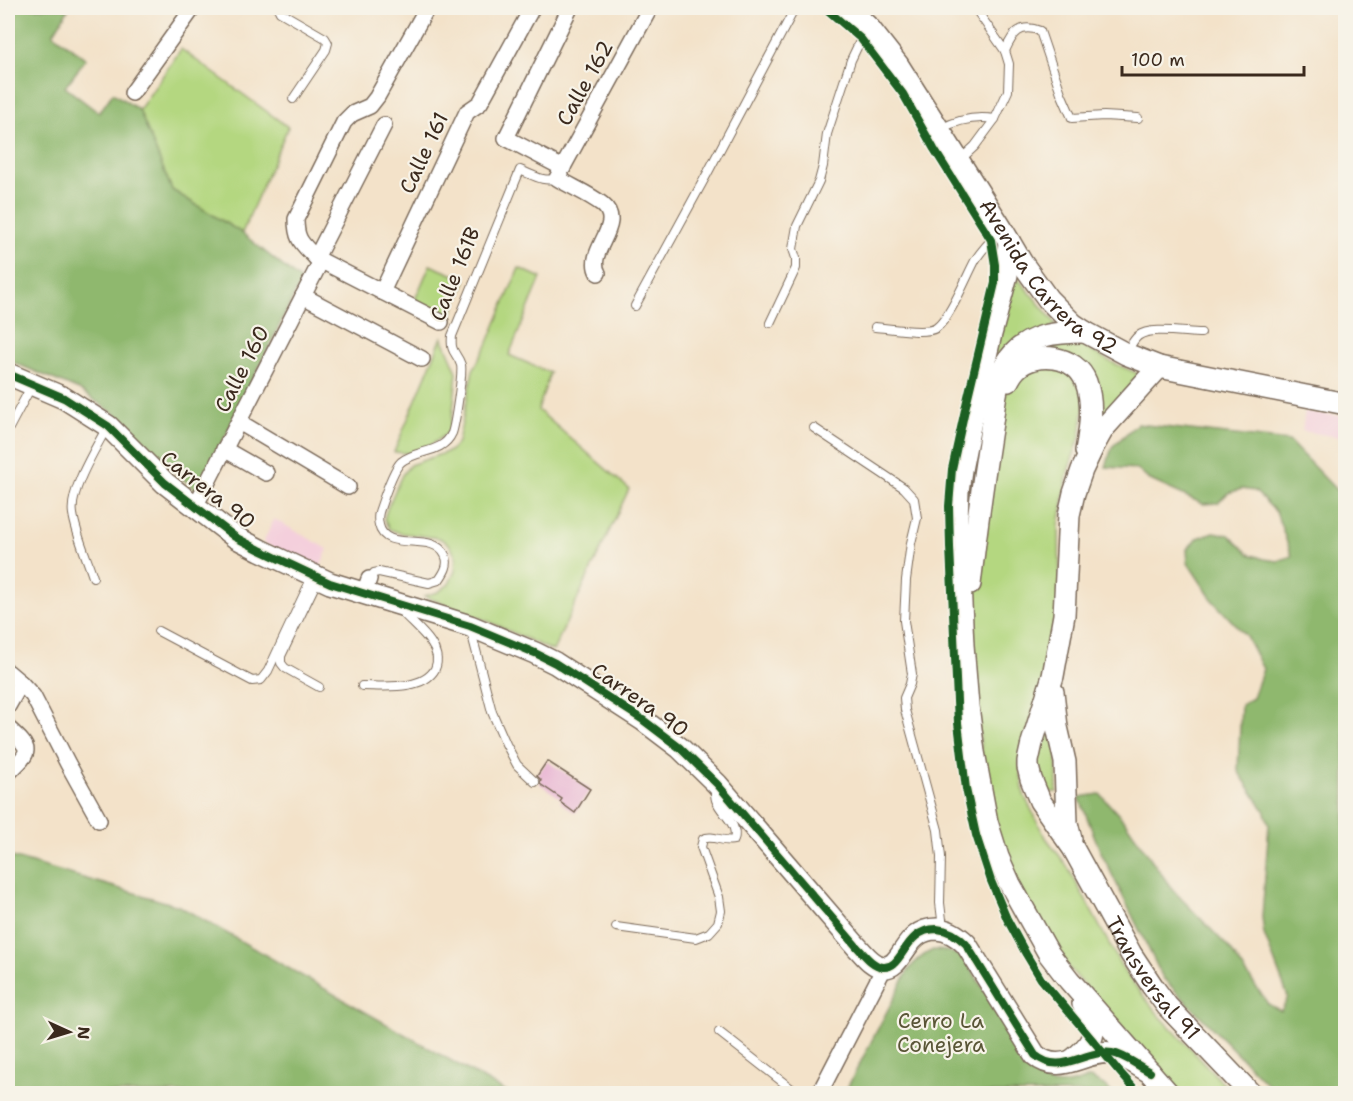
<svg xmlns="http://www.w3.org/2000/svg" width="1353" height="1101" font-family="'Shantell Sans',sans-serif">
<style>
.built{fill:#f4cfdc}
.green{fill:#b4d780;stroke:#78804f;stroke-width:1.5}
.forest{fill:#8fb86e;stroke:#657146;stroke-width:1.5}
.building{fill:#e7afd1}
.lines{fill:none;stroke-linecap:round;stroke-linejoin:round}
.lane-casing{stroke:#7b6a5a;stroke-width:10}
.street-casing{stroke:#7b6a5a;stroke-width:18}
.secondary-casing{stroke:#7b6a5a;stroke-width:24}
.lane{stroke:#fff;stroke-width:8}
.street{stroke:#fff;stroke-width:15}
.secondary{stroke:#fff;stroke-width:21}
.cycleway-casing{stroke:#f7f3e8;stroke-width:11}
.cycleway{stroke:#1b5e20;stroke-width:8}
.labels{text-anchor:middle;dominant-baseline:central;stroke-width:4.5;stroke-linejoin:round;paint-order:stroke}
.street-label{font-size:21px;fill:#3b2a1e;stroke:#f7f3e8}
.park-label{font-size:21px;fill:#595536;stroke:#f7f3e8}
</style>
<rect width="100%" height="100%" fill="#f7f3e8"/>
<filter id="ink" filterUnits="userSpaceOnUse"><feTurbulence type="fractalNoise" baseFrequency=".0167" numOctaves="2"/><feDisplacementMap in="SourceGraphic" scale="12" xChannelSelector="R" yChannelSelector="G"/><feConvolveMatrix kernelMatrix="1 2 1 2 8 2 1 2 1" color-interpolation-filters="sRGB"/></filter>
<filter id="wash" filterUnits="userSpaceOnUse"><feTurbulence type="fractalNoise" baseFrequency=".008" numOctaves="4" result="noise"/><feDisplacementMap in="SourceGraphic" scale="24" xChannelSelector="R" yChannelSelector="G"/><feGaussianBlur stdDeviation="1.35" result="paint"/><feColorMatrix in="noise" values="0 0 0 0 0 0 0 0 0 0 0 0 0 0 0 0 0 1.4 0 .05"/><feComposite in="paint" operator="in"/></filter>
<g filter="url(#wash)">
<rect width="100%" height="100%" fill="#f3e2c9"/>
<g class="built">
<polygon points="1305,411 1345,417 1345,438 1302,431"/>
<polygon points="274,519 328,549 319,570 263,543"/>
</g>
<g class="green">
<polygon points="181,49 288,127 242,233 172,190 139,110"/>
<polygon points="430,265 466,280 449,320 413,304"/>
<polygon points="519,268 541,278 509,355 550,373 538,410 629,489 553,651 490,622 424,596 438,592 449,584 455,571 456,557 449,544 439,538 400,533 389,529 384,519 387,509 402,475 410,465 450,451 458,442 473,370 487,345"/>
<polygon points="1009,268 1057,325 1019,340 966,563 968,466"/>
<polygon points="442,337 457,372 453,411 449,432 418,454 394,452"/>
<polygon points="1062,341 1082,346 1111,362 1139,374 1095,431 1093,376 1031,346"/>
<polygon points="1030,366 1066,367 1085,397 1080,437 1068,471 1059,526 1060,598 1048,666 1019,761 1024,795 1044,835 1067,866 1125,973 1158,1014 1232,1093 1180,1093 1038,933 988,812 971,657 972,601 995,441 1006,394 1014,377"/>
<polygon points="1048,725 1057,750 1057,792 1051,792 1044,786 1035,770"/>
</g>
<g class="forest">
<polygon points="8,8 65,8 68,10 53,34 86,59 65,87 99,113 113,93 139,110 172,190 242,233 301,281 198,492 155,455 121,418 79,390 8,360"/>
<polygon points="1137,424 1289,441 1345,499 1345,1093 1276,1093 1163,978 1099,848 1079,797 1100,794 1126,823 1172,889 1229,948 1268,1004 1281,1011 1288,997 1264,934 1262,917 1269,824 1264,810 1238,771 1241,705 1253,698 1263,669 1246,636 1213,601 1188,563 1187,549 1198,538 1214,532 1229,535 1249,554 1264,559 1278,561 1292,556 1276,512 1255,491 1242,489 1228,493 1218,503 1203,504 1148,479 1137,469 1106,467 1112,447"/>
<polygon points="8,856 179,906 508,1093 8,1093"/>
<path d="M933 950C946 950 954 952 965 959 977 979 990 999 1002 1019 1012 1035 1033 1076 1049 1083 1062 1088 1078 1081 1090 1078L1104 1085 1112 1093 844 1094 908 971C915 961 922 955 933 950Z"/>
</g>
<g id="blocks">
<polygon class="building" points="547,761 590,789 575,813 560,802 562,799 540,784 541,780 537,776"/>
</g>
</g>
<g filter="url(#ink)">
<use href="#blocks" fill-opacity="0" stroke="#7b6a5a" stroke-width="1.5"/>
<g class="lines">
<defs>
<g id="lane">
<polyline points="278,8 280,12 325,38 328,43 326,50 293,99"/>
<path d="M1005 51C1013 33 1020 23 1040 31L1061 93 1072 118 1104 116 1138 118"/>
<path d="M940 129C957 120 976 116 995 119"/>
<polyline points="960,160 975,146 995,119 1008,91 1009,64 1005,51 975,8"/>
<polyline points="635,306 707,174 795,8"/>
<polyline points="770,323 796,268 796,258 793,249 797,226 819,181 823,166 827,134 851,60 861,39 867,30"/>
<path d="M875 327C889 328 925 335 936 328 950 319 967 275 976 259 983 248 992 239 1001 230"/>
<path d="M1127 352C1130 347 1133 340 1138 336 1150 326 1185 333 1201 333"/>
<polyline points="814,428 904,488 914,499 917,518 911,543 906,580 904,621 912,674 910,684 904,698 905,710 938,830 941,857 940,903 943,928"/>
<polyline points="8,430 32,385"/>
<path d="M93 577C87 558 76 534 73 514 69 491 96 448 107 427"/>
<polyline points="318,579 281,656 281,663 285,668 319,687"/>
<path d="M369 579 374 573 379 572 429 583 439 580C444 573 450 564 445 555 433 530 385 554 379 525 378 521 378 516 379 512 383 500 393 469 401 462 417 449 443 454 452 433 455 425 463 373 461 365 457 352 450 354 452 336L520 170C533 175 544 183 557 178"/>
<polyline points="158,631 252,681 261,680 268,671 312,577"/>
<polyline points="471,631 492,712 506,744 517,765 535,782"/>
<path d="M362 686C383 686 423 691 435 669 439 660 436 650 431 643 423 631 411 622 402 612"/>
<path d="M616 927 696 938 709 933 718 923 721 911 719 897 701 847 703 839C713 834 723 843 734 840 739 823 721 814 716 800 715 797 715 793 715 790"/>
<polyline points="719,1032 798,1094"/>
</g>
<g id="street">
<path d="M427 8 377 97 370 106 352 114 344 122 296 219C296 241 302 243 316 258L441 322"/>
<polyline points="132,93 193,8"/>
<polyline points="563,168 506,138 570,8"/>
<polyline points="316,258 384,125"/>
<path d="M598 273C585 251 627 224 602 204 589 194 572 187 557 178L650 8"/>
<polyline points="382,292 467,112 480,103 532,8"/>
<polyline points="303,296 422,359"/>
<polyline points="239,422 348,487"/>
<polyline points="224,449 266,473"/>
<polyline points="200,497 321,261"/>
<polyline points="364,593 369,579"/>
<polyline points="8,672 21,683 33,696 68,764 99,820"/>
<polyline points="8,706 21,683"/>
<path d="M8 728C32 750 32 750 8 773"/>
<polyline points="819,1094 884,968"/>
</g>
<g id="secondary">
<path id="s1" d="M848 8 869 28 898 65 1002 229 1022 263 1048 299 1073 324 1085 332 1126 354 1159 367 1346 404"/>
<polyline points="1009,241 1007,275 991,334 969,430 961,470 958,491 957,520 963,645 968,706 974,752 987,822 998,857 1010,884 1030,920 1049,954 1069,980 1169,1094"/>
<path id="s2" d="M1159 367 1103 429 1094 445 1082 470 1074 493 1069 515 1064 615 1053 676 1032 743 1028 761V767L1031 779 1040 801 1073 848 1131 954 1153 987 1167 1006 1251 1094"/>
<path d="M8 374 64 398 108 426 165 483 235 537 260 550 330 583 470 626 535 653 555 663 643 720 680 748 717 784 857 947C864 954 872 966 883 967 904 969 903 929 937 929 949 930 958 936 966 944L1035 1055C1061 1077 1084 1049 1112 1053 1125 1055 1138 1066 1150 1072"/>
<path d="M1008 381C1010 377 1013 372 1016 369 1035 350 1076 355 1086 382 1094 404 1090 429 1086 451"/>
<path d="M970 584C976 532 983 480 991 429 995 406 995 377 1010 358 1028 334 1057 332 1085 332"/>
<polyline points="1053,692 1057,727 1065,762 1067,823 1071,839"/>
<path d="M1071 1061C1096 1042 1099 1031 1083 1004"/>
</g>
</defs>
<use href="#lane" class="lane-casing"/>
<use href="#street" class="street-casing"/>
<use href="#secondary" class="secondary-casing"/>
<use href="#lane" class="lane"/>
<use href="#street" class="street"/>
<use href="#secondary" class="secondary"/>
<defs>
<g id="cycleway">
<polyline points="825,8 861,39 903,94 934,149 991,240 995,265 995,283 966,405 952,469 949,506 950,547 958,723 966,789 976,835 991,881 1007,919 1026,954 1041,979 1117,1069 1139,1094"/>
<path d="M8 374 64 398 108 426 165 483 235 537 260 550 330 583 470 626 535 653 555 663 643 720 680 748 717 784 857 947C864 954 872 966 883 967 904 969 903 929 937 929 949 930 958 936 966 944L1035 1055C1061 1077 1084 1049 1112 1053 1125 1055 1138 1066 1150 1072"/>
</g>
</defs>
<use href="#cycleway" class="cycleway-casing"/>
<use href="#cycleway" class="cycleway"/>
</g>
</g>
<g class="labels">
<g class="street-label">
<text transform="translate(585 83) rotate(-61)">Calle 162</text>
<text transform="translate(424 153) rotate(-65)">Calle 161</text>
<text stroke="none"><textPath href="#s1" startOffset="338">Avenida Carrera 92</textPath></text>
<text transform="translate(455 274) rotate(-68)">Calle 161B</text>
<text transform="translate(242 369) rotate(-63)">Calle 160</text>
<text transform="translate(208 490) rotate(38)">Carrera 90</text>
<text transform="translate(640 700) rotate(35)">Carrera 90</text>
<text stroke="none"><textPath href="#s2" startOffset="680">Transversal 91</textPath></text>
</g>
<g class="park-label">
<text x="941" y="1021">Cerro La<tspan x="941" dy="24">Conejera</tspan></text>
</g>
</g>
<rect width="1353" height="1101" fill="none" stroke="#f7f3e8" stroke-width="30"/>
<g transform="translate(69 1032) rotate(94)" stroke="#f7f3e8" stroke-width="4.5" paint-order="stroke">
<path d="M0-4.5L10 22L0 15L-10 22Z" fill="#3b2a1e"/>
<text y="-9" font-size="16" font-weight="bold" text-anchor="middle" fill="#3b2a1e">N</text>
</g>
<path d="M1122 66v9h182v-9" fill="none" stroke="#3b2a1e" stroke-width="3"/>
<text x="1131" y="66" font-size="18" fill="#3b2a1e" stroke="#f7f3e8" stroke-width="4.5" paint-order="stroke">100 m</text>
</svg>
